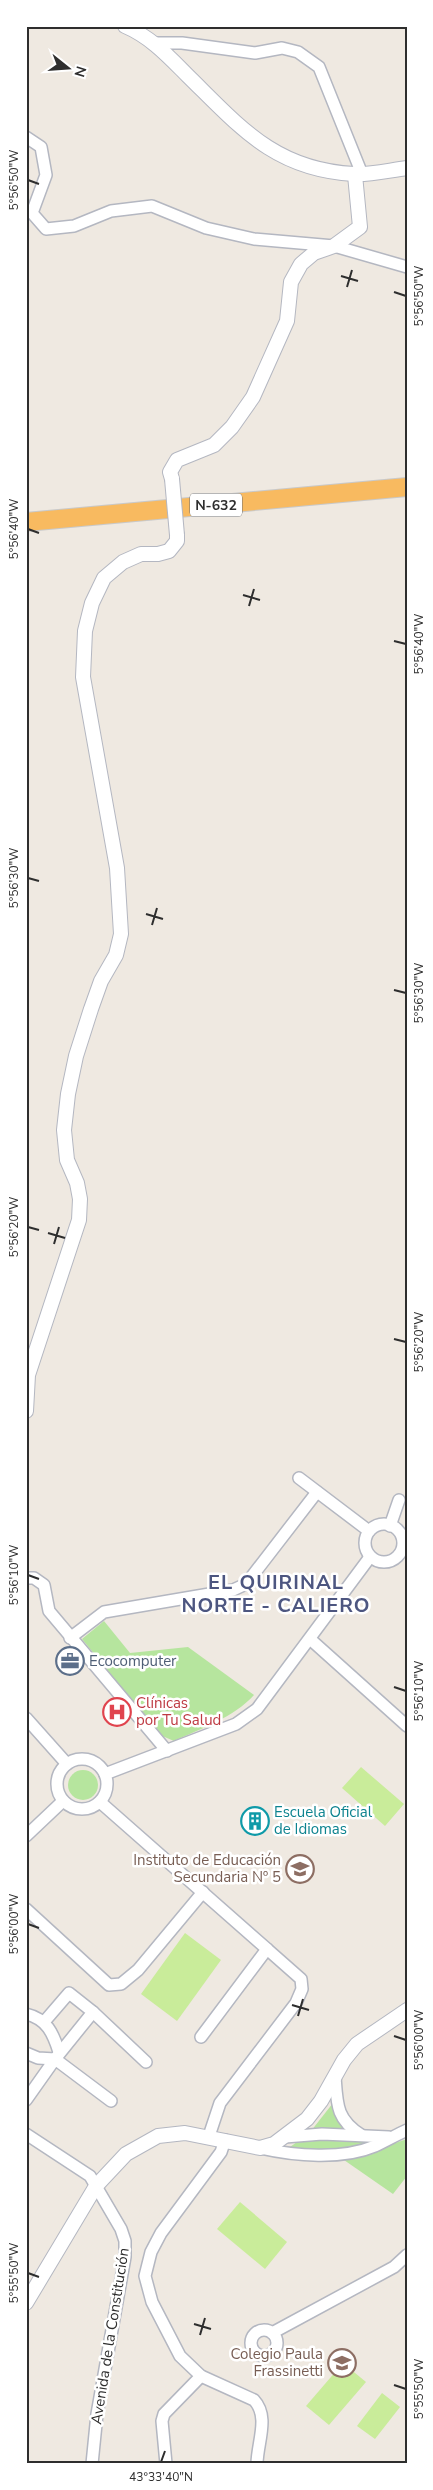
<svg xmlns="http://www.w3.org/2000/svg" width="433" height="2490" font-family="'Nunito Sans',sans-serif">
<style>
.green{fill:#b6e59e}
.pitch{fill:#c9ec9a}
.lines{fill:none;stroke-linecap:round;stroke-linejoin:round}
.minor-casing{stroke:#b4b7c1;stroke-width:14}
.tertiary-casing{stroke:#b4b7c1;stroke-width:16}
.trunk-casing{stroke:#c9c9c9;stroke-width:20}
.minor{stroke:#fff;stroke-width:11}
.tertiary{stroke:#fff;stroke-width:14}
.trunk{stroke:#f8ba60;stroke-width:18}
.tertiary-bridge-casing{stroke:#b4b7c1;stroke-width:16;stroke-linecap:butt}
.tertiary-bridge{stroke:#fff;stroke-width:14}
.ticks{fill:none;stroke:#2e2e2e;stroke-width:2}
.labels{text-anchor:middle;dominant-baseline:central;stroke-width:5;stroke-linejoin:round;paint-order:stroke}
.shield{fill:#fff;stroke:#6d6d6d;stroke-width:1}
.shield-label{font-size:14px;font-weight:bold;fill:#2e2e2e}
.service-label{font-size:15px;fill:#4e5e75;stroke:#fff;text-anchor:start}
.health-label{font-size:15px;fill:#be3a42;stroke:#fff;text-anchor:start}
.culture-label{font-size:15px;fill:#0d838f;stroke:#fff;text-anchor:start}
.education-label{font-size:15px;fill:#785e54;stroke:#fff;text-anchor:end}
.street-label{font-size:15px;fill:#2e2e2e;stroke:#fff}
.district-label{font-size:20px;font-weight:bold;letter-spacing:1px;fill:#4d5680;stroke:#fff}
.neatline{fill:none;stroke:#2e2e2e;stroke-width:2}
.ticks-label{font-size:12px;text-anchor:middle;fill:#2e2e2e}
</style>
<rect width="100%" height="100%" fill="#efe9e1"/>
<g class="green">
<path d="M104 1621 130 1653 188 1647 254 1695C233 1718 202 1728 174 1741L160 1735 82 1639Z"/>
<circle cx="83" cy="1785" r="15"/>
<polygon points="333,2103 349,2131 311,2131"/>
<polygon points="301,2139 379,2141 331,2150 286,2150"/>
<polygon points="407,2139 407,2176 393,2194 344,2160"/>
</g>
<g class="pitch">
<polygon points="361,1767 404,1804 385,1826 342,1788"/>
<polygon points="185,1933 221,1960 177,2021 141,1994"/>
<polygon points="240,2202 287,2242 265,2269 217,2229"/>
<polygon points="343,2363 366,2382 329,2425 306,2406"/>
<polygon points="382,2393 400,2407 375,2439 357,2426"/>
</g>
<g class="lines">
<defs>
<g id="minor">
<polyline points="154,43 182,43 255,53 282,48 298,52 319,67 362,174"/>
<polyline points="26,137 41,147 46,175 32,213 46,229 74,226 111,211 152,206 206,228 254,239 334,246 407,267"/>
<polyline points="299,1478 369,1531"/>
<circle cx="384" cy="1543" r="19"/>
<polyline points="390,1526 399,1500"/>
<polyline points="26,1578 34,1578 44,1585 49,1611 167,1751"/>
<polyline points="70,1638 104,1612 233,1590 246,1584 317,1492"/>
<polyline points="310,1639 407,1726"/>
<polyline points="26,1718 67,1764"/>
<circle cx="82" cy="1784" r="25"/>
<polyline points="105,1774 236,1724 257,1709 370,1557"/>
<polyline points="100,1802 267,1949 201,2037"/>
<polyline points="26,1836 63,1801"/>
<polyline points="26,1909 109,1985 121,1984 138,1970 203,1892"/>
<polyline points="93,2012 146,2062"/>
<path d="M26 2014C47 2019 53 2033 59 2052"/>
<polyline points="26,2053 38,2058 55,2059 93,2012 69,1993 44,2022"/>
<path d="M335 2076C337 2104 336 2119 361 2135"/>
<polyline points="26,2100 55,2059 111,2101"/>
<polyline points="26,2134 90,2176 121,2229 125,2241 125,2257 97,2414 92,2464"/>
<polyline points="209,2136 220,2103 296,2003 302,1989 301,1979 267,1949"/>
<polyline points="285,2137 322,2134 389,2137"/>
<path d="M225 2140 221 2152 161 2233 151 2252 145 2276 152 2302 180 2356 201 2376 254 2400C270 2417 257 2443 257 2464"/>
<path d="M260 2148C295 2156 342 2160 375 2146 386 2141 396 2135 407 2130"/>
<circle cx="264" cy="2343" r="13"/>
<polyline points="272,2333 394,2267 407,2255"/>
<polyline points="166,2464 162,2421 164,2414 201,2376"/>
</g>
<g id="tertiary">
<path d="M125 26C151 37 169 57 188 76 240 127 275 170 354 174 371 175 390 170 407 168"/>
<polyline points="172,479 170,472 177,460 214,445 232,427 253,397 287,321 291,282 301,264 314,253 334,246 360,227 355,175"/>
<polyline points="26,1411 28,1375 79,1220 80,1199 77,1183 67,1160 64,1130 68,1094 76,1056 91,1009 101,981 116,955 121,934 117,868 83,677 85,631 92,603 104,578 123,562 141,554 158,554 169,551 177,541 177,535"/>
<polyline points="26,2303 96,2186 126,2154 158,2136 185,2133 260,2148 274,2144 307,2119 321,2101 344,2060 357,2044 407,2010"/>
</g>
<polyline id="trunk" points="26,522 407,487"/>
</defs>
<use href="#minor" class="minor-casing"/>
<use href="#tertiary" class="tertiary-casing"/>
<use href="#trunk" class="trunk-casing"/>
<use href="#minor" class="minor"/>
<use href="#tertiary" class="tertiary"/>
<use href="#trunk" class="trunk"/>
<defs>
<polyline id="tertiary-bridge" points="172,479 177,535"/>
</defs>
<use href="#tertiary-bridge" class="tertiary-bridge-casing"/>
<use href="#tertiary-bridge" class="tertiary-bridge"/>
</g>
<path class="ticks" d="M28 180 39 184M341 276 358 281M347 287 352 270M394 292 406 296M28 529 39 533M243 595 260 600M249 606 254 589M394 641 406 644M28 878 39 881M146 914 163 919M152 925 157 908M394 990 406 993M28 1227 39 1230M48 1233 65 1238M54 1244 59 1227M394 1339 406 1342M28 1575 39 1579M394 1687 406 1691M28 1924 39 1928M292 2005 309 2010M298 2016 303 1999M394 2036 406 2040M28 2273 39 2277M194 2324 211 2329M200 2335 205 2318M394 2385 406 2389M161 2462 165 2451"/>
<defs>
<symbol id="office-ring" viewBox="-11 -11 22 22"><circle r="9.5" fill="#fff" stroke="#5c6f8a" stroke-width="1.5"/><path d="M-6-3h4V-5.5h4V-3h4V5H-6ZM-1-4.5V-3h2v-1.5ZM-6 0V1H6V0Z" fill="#5c6f8a"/></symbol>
<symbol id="hospital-ring" viewBox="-11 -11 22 22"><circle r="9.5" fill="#fff" stroke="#e0444e" stroke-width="1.5"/><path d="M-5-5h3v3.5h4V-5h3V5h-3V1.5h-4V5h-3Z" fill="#e0444e"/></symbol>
<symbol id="building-ring" viewBox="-11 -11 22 22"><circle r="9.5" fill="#fff" stroke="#0f9aa8" stroke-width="1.5"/><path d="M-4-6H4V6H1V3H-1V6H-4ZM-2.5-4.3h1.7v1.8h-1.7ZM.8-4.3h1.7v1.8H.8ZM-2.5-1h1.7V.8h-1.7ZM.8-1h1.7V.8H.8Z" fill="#0f9aa8"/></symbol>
<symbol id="university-ring" viewBox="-11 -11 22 22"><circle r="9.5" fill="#fff" stroke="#8d6e63" stroke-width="1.5"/><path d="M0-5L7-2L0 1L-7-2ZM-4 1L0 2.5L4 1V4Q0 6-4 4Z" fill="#8d6e63"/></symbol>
<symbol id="school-ring" viewBox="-11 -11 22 22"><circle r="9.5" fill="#fff" stroke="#8d6e63" stroke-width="1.5"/><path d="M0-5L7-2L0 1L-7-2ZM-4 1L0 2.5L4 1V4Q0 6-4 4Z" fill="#8d6e63"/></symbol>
</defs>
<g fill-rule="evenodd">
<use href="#office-ring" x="54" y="1645" width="32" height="32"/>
<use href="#hospital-ring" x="101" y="1696" width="32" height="32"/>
<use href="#building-ring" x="239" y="1805" width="32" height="32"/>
<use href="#university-ring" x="284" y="1853" width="32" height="32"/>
<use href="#school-ring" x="326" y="2347" width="32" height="32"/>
</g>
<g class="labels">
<rect class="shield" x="190" y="493.5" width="52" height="23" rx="4"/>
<g class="shield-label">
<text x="216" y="505">N-632</text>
</g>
<g class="service-label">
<text x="89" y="1661">Ecocomputer</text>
</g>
<g class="health-label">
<text x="136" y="1703">Clínicas<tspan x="136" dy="17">por Tu Salud</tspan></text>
</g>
<g class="culture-label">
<text x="274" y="1812">Escuela Oficial<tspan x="274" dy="17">de Idiomas</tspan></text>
</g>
<g class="education-label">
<text x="281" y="1860">Instituto de Educación<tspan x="281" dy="17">Secundaria Nº 5</tspan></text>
<text x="323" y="2354">Colegio Paula<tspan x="323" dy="17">Frassinetti</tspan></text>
</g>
<g class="street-label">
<text transform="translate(110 2336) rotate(-81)">Avenida de la Constitución</text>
</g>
<g class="district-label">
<text x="276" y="1582">EL QUIRINAL<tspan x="276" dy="23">NORTE - CALIERO</tspan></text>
</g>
</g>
<rect width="433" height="2490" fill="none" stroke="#ffffff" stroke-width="55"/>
<g transform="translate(68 68) rotate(107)" stroke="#ffffff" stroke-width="4" paint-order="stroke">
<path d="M0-4L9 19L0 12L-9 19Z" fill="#2e2e2e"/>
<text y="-8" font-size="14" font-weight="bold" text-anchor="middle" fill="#2e2e2e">N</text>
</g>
<rect x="28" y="28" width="378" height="2434" class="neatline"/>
<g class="ticks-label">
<text transform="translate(14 180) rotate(-90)" y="4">5°56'50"W</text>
<text transform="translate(419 296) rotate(-90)" y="4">5°56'50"W</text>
<text transform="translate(14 529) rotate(-90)" y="4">5°56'40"W</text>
<text transform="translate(419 644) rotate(-90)" y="4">5°56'40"W</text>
<text transform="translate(14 878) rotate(-90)" y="4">5°56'30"W</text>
<text transform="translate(419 993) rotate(-90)" y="4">5°56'30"W</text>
<text transform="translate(14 1227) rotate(-90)" y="4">5°56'20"W</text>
<text transform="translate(419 1342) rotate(-90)" y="4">5°56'20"W</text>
<text transform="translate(14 1575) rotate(-90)" y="4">5°56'10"W</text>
<text transform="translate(419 1691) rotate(-90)" y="4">5°56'10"W</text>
<text transform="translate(14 1924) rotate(-90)" y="4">5°56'00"W</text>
<text transform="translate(419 2040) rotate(-90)" y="4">5°56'00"W</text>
<text transform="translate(14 2273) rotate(-90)" y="4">5°55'50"W</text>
<text transform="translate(419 2389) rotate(-90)" y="4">5°55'50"W</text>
<text x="161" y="2481">43°33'40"N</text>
</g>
</svg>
